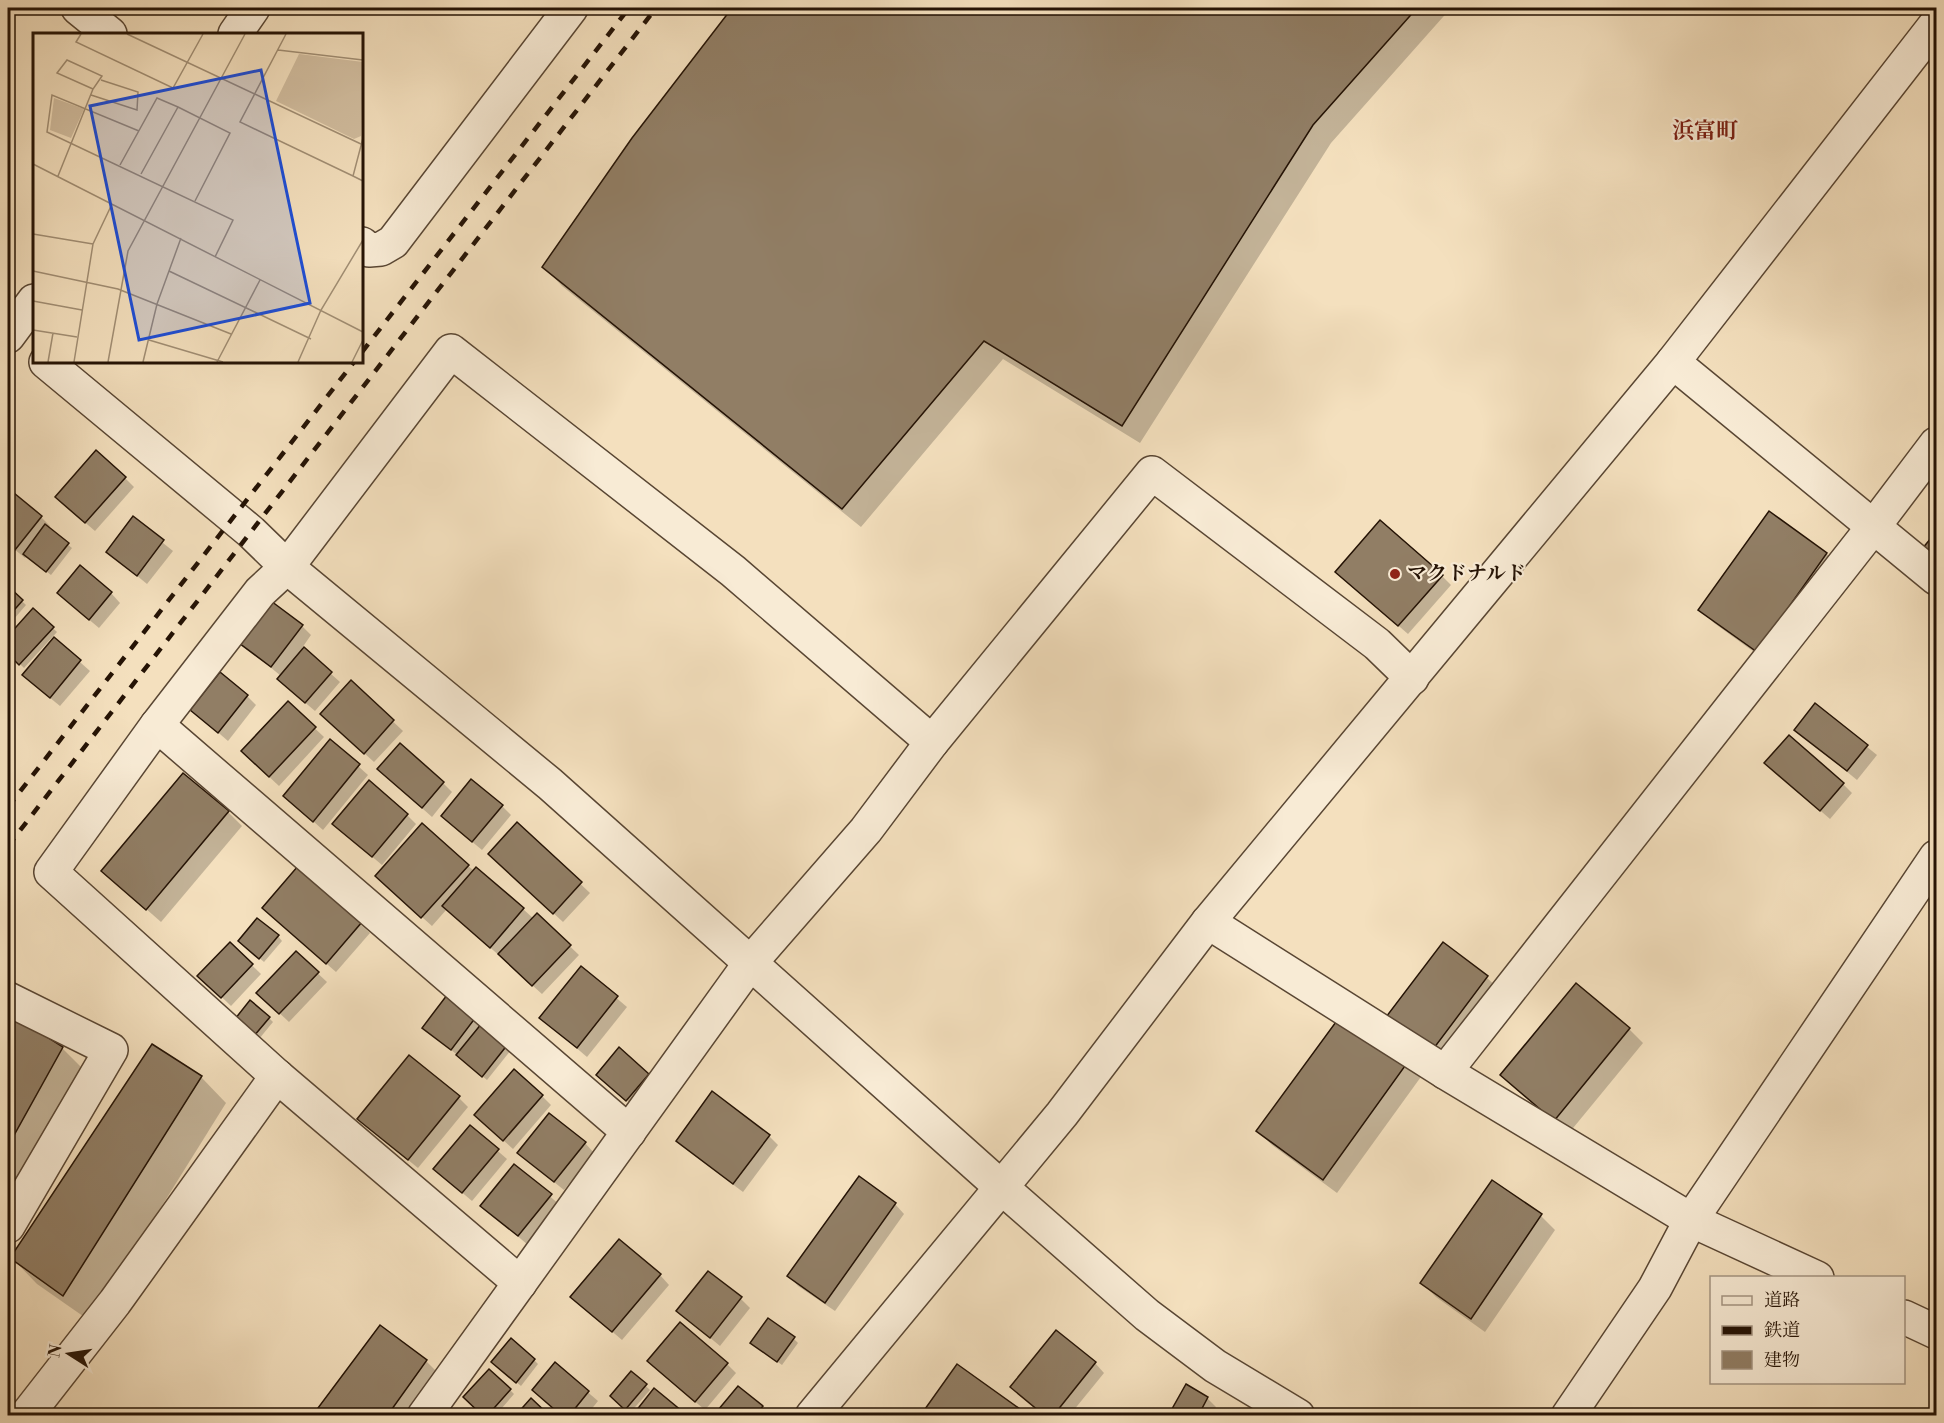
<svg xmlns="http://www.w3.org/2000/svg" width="1944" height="1423" font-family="'Libre Bodoni','Noto Serif JP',serif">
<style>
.shadow{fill:#0003}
.building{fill:#917e65;stroke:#251305;stroke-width:1.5}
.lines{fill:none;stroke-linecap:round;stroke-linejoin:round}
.minor-casing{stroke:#594633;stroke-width:36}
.minor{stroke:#f8ebd5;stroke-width:33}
.rail{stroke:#251305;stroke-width:4.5;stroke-dasharray:10 10;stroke-linecap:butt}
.poi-dot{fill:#8f2418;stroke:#f8ebd5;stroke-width:2}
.labels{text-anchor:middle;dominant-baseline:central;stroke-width:4.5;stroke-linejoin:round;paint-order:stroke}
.poi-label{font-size:20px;font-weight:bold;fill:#251305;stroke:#f8ebd5;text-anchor:start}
.quarter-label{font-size:22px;font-weight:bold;fill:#7a1f14;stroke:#f8ebd5}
.inset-road{fill:none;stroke:#a18e74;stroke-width:1.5}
.view{fill:#1d4ed8;fill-opacity:0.15;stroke:#1d4ed8;stroke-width:3}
.inset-edge{fill:none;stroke:#251305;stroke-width:3}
</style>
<rect width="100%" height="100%" fill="#f4e0be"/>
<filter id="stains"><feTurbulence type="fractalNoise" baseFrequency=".00333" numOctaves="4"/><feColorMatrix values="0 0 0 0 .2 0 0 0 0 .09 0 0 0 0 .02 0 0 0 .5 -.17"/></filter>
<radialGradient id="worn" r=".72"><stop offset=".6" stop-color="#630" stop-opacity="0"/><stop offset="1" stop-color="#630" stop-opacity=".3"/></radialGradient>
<g class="shadow">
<polygon points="734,8 1451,8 1331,143 1140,443 1003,359 861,527 562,286 544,267 634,139"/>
<polygon points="125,478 134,487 95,531 66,506"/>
<polygon points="14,495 41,517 50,526 48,529 72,548 51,575 27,556 25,558 8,544 8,503"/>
<polygon points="1769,513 1827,554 1840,568 1772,665 1714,623 1700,609"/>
<polygon points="133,519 173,551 147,584 108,552"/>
<polygon points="1442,576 1451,585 1408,634 1347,581"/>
<polygon points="8,588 26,605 8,626"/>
<polygon points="111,593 120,603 99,628 68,602"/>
<polygon points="33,610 57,632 24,668 8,652 8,638"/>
<polygon points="302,626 311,635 302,648 340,682 315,711 288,688 281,676 241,643"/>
<polygon points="54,639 90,671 60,706 33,684"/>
<polygon points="351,682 403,731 374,762 331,723"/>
<polygon points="247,696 256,705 228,741 192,710"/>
<polygon points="288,703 324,737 279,786 252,761"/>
<polygon points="1815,705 1877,755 1857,780 1796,730"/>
<polygon points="330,741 368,775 323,830 285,796"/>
<polygon points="1776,772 1843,784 1852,793 1830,819"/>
<polygon points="388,778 443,783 452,792 432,817"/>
<polygon points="502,806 511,815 482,850 452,825"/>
<polygon points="228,812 242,826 161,922 103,871"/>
<polygon points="407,815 416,824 382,865 344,833"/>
<polygon points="517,824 590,893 563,922 499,863"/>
<polygon points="468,866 523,909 534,919 537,915 579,955 542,994 447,909 432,926 386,885"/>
<polygon points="298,869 370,933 336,972 273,917"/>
<polygon points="278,936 282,941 264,962 244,945"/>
<polygon points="230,944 261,974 231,1006 200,976"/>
<polygon points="1443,944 1487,978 1497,987 1441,1060 1397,1026"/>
<polygon points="296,953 327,982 289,1022 258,993"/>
<polygon points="581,968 627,1007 587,1057 541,1018"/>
<polygon points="1576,985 1629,1029 1643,1043 1569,1133 1516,1089 1502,1075"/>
<polygon points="447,997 511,1050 487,1080 424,1027"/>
<polygon points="1344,1013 1423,1074 1337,1193 1272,1145 1258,1131"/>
<polygon points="8,1014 62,1048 88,1074 8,1217"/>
<polygon points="269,1018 273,1022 259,1039 237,1019"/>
<polygon points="619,1049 652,1080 631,1104 602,1079"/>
<polygon points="201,1077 226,1103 90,1321 37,1284 12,1258"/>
<polygon points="542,1096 551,1105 513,1149 485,1124"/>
<polygon points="459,1098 468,1107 418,1168 369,1128"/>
<polygon points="470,1127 507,1159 472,1201 445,1178"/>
<polygon points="769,1136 778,1145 743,1192 687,1150 678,1141"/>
<polygon points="585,1143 594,1153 564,1190 529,1162"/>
<polygon points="514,1166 560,1205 528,1245 482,1206"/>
<polygon points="1493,1182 1541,1216 1555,1230 1485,1332 1436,1297 1422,1283"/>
<polygon points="895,1204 904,1214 835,1311 798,1286 789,1276"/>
<polygon points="660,1275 669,1285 622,1340 572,1297"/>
<polygon points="741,1299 750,1308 720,1346 678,1311"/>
<polygon points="380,1327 426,1361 440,1375 411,1416 314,1416"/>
<polygon points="794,1339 798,1343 782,1365 757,1347"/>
<polygon points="534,1360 538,1364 521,1386 497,1366"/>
<polygon points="1095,1363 1104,1373 1069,1416 1045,1416"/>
<polygon points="555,1364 598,1401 586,1416 563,1416"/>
<polygon points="727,1364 736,1373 705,1410 658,1370"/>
<polygon points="632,1373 650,1390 630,1413 616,1401"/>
<polygon points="510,1390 514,1394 495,1416 485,1416"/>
<polygon points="1207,1398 1216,1407 1212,1416 1170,1416"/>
<polygon points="762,1407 766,1411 762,1416 715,1416"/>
<polygon points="1019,1410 1025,1416 922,1416"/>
</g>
<g class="building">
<polygon points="732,8 1417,8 1313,125 1122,426 984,341 842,509 542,267 632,138"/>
<polygon points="96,450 126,477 85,523 55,497"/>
<polygon points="14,493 42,516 15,550 8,544 8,501"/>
<polygon points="1769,511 1827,553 1757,652 1698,610"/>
<polygon points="133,516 164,540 137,576 106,552"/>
<polygon points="1380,520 1443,575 1398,626 1335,572"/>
<polygon points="45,524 69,543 46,572 23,554"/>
<polygon points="1936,532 1936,572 1917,555"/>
<polygon points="80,565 112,592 89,620 57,593"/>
<polygon points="8,586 23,600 8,617"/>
<polygon points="271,601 303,625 271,667 239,643"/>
<polygon points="33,608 54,627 19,665 8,654 8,636"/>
<polygon points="54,637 81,660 50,698 22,675"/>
<polygon points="304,647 332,672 305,703 277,679"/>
<polygon points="220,672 248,695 218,733 190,710"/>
<polygon points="351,680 394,720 364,754 320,714"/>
<polygon points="288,701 316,727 269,777 241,751"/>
<polygon points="1815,703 1868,745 1847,771 1794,730"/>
<polygon points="1789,735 1844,783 1820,811 1764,763"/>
<polygon points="330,739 360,764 313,822 283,796"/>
<polygon points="400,743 444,782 422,808 377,769"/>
<polygon points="183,773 229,811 146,910 101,871"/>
<polygon points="471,779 503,805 472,842 441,816"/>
<polygon points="369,780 408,814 372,857 332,824"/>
<polygon points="517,822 582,882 553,914 488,854"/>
<polygon points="422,823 469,865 421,918 375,876"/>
<polygon points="298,866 362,922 326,964 262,908"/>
<polygon points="476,867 524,908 490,948 442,906"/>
<polygon points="537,913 571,945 532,986 498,954"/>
<polygon points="257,918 279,935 259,959 238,941"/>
<polygon points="230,942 253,964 221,998 197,976"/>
<polygon points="1443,942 1488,976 1431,1052 1386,1017"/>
<polygon points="296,951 319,972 279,1014 256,993"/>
<polygon points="581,966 618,996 577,1048 539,1018"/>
<polygon points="1576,983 1630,1028 1554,1121 1500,1075"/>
<polygon points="447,995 476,1017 451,1050 422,1028"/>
<polygon points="250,1000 270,1017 254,1036 235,1019"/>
<polygon points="1344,1011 1410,1059 1323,1180 1256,1131"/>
<polygon points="8,1012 63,1047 8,1146"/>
<polygon points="482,1023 508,1044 482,1077 456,1055"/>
<polygon points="152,1044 202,1076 63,1296 10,1258"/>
<polygon points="619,1047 649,1074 626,1101 596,1075"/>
<polygon points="409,1055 460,1096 408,1160 357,1119"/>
<polygon points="514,1069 543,1095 503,1141 474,1115"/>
<polygon points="712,1091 770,1135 733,1184 676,1141"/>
<polygon points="549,1113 586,1142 554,1182 517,1153"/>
<polygon points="470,1125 499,1149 462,1193 433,1169"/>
<polygon points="514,1164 552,1194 518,1236 480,1206"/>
<polygon points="859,1176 896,1203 825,1303 787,1276"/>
<polygon points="1492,1180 1542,1214 1471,1319 1420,1283"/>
<polygon points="619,1239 661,1274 612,1332 570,1297"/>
<polygon points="708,1271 742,1297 710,1338 676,1311"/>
<polygon points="768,1318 795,1337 777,1362 750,1343"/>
<polygon points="680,1322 728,1363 695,1402 647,1361"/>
<polygon points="380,1325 427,1360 387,1416 312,1416"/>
<polygon points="1056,1330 1096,1362 1053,1416 1045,1416 1010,1387"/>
<polygon points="511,1338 535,1359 516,1383 491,1362"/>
<polygon points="555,1362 589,1391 569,1416 562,1416 532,1390"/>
<polygon points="957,1364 1020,1409 1015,1416 920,1416"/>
<polygon points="489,1369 511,1389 487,1416 483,1416 463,1397"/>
<polygon points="631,1371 647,1384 625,1410 610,1396"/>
<polygon points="1186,1384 1208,1397 1198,1416 1168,1416"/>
<polygon points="738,1386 763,1406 755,1416 713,1416"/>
<polygon points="654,1388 688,1416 632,1416"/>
<polygon points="531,1398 550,1416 515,1416"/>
</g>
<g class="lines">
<defs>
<g id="minor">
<polyline points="78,8 110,34"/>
<polyline points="235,34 253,8"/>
<polyline points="362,244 369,250 381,249 393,242 571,8"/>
<polyline points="8,336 34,301"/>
<polyline points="46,362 251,532 287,567 550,784 1001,1187 1147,1315 1215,1366 1298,1416"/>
<polyline points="1673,362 1936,578"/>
<polyline points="157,725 629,1132"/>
<polyline points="1208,922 1445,1072 1691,1220 1817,1278"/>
<polyline points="8,999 111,1050 8,1226"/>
<polyline points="1445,1072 1874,526 1936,444"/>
<polyline points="520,1283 277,1076 51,872 157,725 260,592 287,567 451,351 733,571 932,742"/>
<polyline points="1904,1317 1936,1332"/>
<polyline points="26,1416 115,1302 277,1076"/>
<polyline points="424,1416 751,962 866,830 932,742 1152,473 1377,644 1412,678"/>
<polyline points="812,1416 1062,1114 1208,922 1673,362 1936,24"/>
<polyline points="1568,1416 1655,1288 1691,1220 1936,857"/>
</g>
</defs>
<use href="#minor" class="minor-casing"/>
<use href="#minor" class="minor"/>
<g class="rail">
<polyline points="362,352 629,8"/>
<polyline points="8,807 354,362"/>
<polyline points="8,846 656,8"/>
</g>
</g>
<circle class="poi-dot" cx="1395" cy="574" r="6"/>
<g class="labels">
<g class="poi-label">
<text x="1407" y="574">マクドナルド</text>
</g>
<g class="quarter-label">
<text x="1705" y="131">浜富町</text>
</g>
</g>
<g transform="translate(33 33)">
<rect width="330" height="330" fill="#f4e0be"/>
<path d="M266 21 330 29 328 103 321 106 243 68ZM21 65 51 76 38 105 17 97Z" fill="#d1bd9f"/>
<path class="inset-road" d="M48 1 43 9 140 55 170 1M94 1 328 111M253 1 207 89 320 143M245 17 330 27M58 62 104 77 105 59 68 47M106 98 19 62 14 99 200 187 182 224M330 105 320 143 330 148M0 131 330 299M87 132 124 65 145 74 197 100 162 168M108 141 145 74M25 143 60 56 69 43 34 27 24 40 60 56M0 201 60 211M0 238 85 256 198 301M136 238 278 306M0 268 49 277M0 297 44 304M116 307 190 329M15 329 20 300M41 329 60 211 79 171M75 329 95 218 212 1M110 329 124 271 148 205M184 329 227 247M265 329 288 277 330 207M319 329 330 307"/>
<path class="view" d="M228 37 277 270 106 307 57 73Z"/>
<rect width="330" height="330" class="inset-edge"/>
</g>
<rect width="1944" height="1423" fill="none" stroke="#f4e0be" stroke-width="30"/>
<rect x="9" y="9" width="1926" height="1405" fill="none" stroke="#251305" stroke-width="3"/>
<rect x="15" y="15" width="1914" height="1393" fill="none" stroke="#251305" stroke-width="1.5"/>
<rect x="1710" y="1276" width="195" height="108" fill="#f8ebd5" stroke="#a49582" stroke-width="1.5"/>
<rect x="1722" y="1296" width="30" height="9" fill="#f8ebd5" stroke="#a49582" stroke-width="1.5"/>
<text x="1764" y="1306" font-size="18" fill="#251305">道路</text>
<rect x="1722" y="1326" width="30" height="9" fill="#251305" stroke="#a49582" stroke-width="1.5"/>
<text x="1764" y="1336" font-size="18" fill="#251305">鉄道</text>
<rect x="1722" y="1351" width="30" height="18" fill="#917e65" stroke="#a49582" stroke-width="1.5"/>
<text x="1764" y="1366" font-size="18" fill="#251305">建物</text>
<g transform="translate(69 1354) rotate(282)" stroke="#f8ebd5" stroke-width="4.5" paint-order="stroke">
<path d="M0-4.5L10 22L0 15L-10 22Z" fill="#251305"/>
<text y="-9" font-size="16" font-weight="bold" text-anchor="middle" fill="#251305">N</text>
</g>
<rect width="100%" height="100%" filter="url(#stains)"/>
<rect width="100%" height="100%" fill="url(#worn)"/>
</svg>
